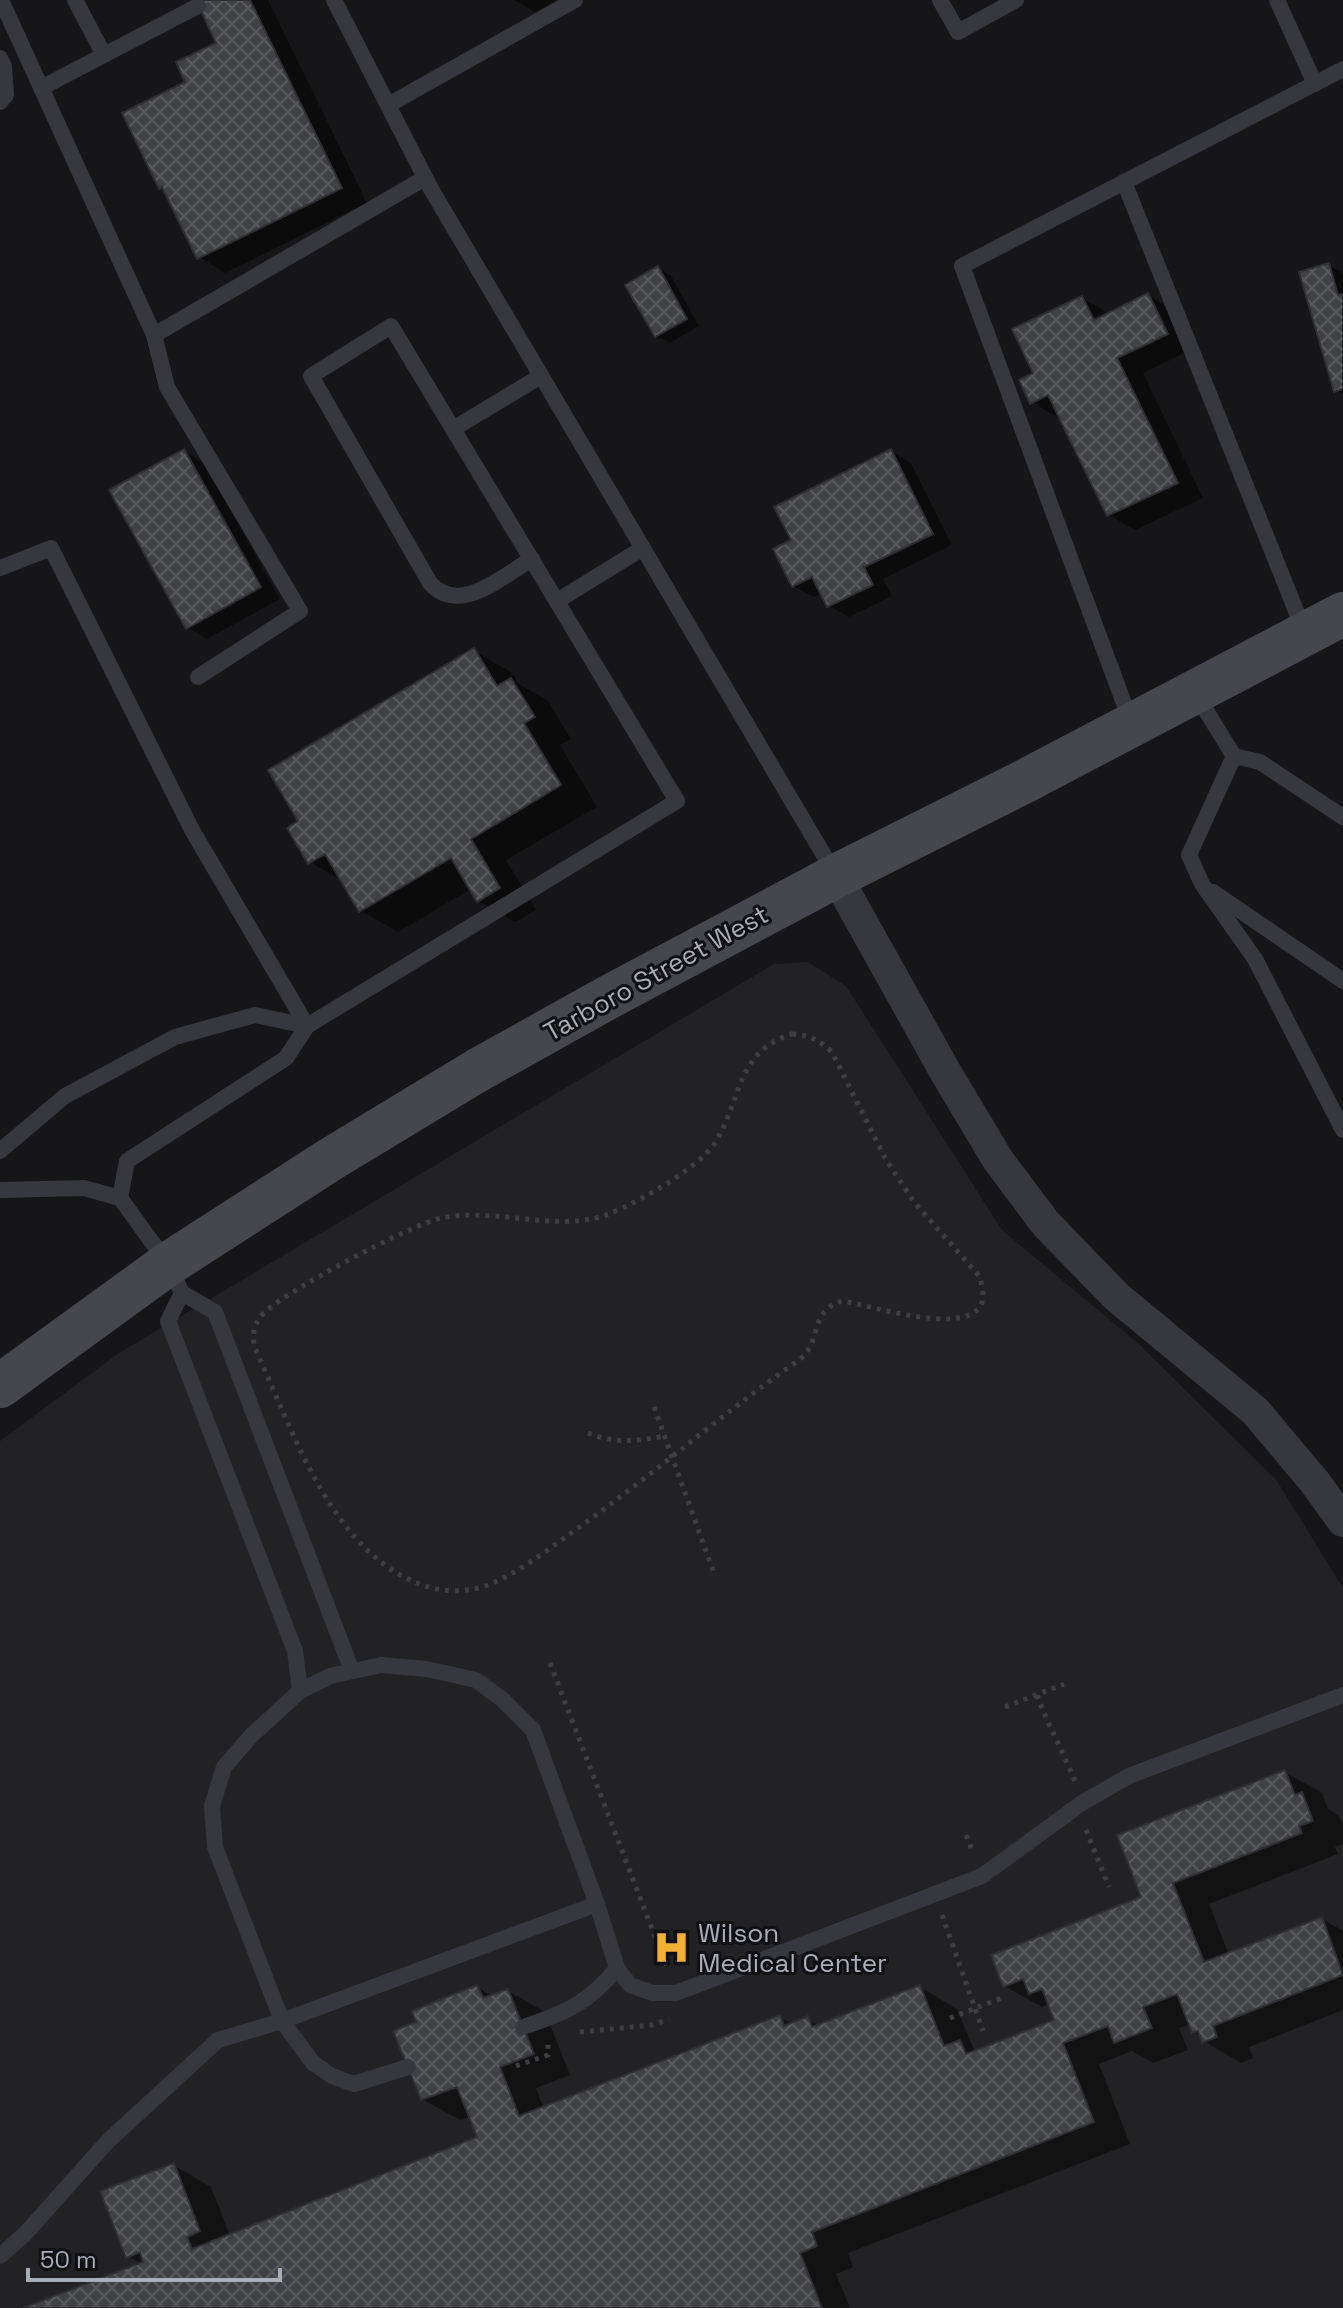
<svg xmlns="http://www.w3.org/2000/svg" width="1343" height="2308" font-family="'Space Grotesk',sans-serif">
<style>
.built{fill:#222225}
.shadow{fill:#0007}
.building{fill:url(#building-cross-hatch);stroke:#303034;stroke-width:2}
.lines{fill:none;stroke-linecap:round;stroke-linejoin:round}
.path{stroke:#3d3f44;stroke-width:5;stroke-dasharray:4 6;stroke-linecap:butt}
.service{stroke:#37383d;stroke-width:16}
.minor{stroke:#37383d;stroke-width:32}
.secondary{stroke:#45474d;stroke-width:44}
.labels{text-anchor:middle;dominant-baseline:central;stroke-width:6;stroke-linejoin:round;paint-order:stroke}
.street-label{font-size:26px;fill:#a8adb8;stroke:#111113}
.poi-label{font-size:26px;fill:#a8adb8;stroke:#111113;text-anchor:start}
</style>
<defs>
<pattern id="building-cross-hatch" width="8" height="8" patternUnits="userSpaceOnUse" patternTransform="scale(2)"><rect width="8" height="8" fill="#404145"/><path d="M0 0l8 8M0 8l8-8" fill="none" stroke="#595a5e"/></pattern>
</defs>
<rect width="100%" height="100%" fill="#161618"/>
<polygon class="built" points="808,962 846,986 1002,1230 1139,1344 1277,1481 1343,1588 1343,2308 0,2308 0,1441 119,1353 774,964"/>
<g class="shadow">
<polygon points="198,0 268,0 367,203 225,273 199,257 166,191 161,188 188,83 219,44"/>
<polygon points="514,0 557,0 535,12"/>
<polygon points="1328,265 1343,273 1343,394 1336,390"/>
<polygon points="658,268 671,276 699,326 670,343 657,336"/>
<polygon points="1148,295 1174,311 1193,349 1143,373 1203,498 1135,530 1109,515 1061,416 1058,418 1032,402 1036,373 1082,298 1110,314"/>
<polygon points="184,451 204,463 280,599 207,639 187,627"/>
<polygon points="891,451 911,463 952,545 883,579 892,596 849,617 829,606 822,593 814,597 793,586 793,541"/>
<polygon points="474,651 511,672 519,684 548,701 571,739 560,745 597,807 506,860 536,910 515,922 478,901 471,889 398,932 361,911 344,882 310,862 301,822"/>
<polygon points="1285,1772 1322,1793 1328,1809 1339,1816 1343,1825 1343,1844 1335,1847 1338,1854 1209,1904 1229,1955 1322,1919 1343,1931 1343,2010 1249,2047 1253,2058 1241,2063 1204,2041 1202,2037 1193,2032 1190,2024 1179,2028 1188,2050 1153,2063 1132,2051 1099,2064 1130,2144 848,2253 853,2267 836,2274 850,2308 28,2308 142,2264 128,2256 173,2165 211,2187 230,2236 479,2138 471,2116 460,2120 422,2099 419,2023 477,1987 493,1997 508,1991 545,2012 570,2075 536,2088 544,2109 780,2017 793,2025 808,2019 820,2026 920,1987 957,2009 974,2050 977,2052 1056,2022 1050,2004 1042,2007 1004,1986 1143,1898"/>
</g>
<g class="building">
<polygon points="196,0 250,0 342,188 197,259 162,187 159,189 122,113 185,82 176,62 216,43"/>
<polygon points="1329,263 1338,295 1343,294 1343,389 1334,392 1299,272"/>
<polygon points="658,266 687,319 655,337 625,285"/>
<polygon points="1148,293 1168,334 1117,358 1178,483 1107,516 1048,395 1030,404 1019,380 1033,373 1012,329 1082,296 1094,320"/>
<polygon points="184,449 261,587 186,629 109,490"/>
<polygon points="891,449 933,534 864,567 873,585 827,607 812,577 792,587 773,549 791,540 774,507"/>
<polygon points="474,648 497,686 511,678 535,717 524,723 561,785 471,839 500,888 477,902 451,858 359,912 325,854 308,864 287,828 298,821 268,770"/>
<polygon points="1285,1770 1295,1795 1302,1792 1313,1821 1299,1826 1302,1833 1173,1883 1204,1962 1322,1917 1343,1975 1213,2026 1217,2037 1202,2043 1198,2031 1192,2033 1177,1994 1143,2007 1152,2028 1114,2043 1108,2026 1063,2043 1094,2122 812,2232 817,2246 800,2253 822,2308 23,2308 143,2262 140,2252 126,2258 100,2191 174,2163 200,2231 187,2237 192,2249 477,2137 457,2087 421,2100 393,2031 416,2022 412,2011 477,1985 483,1998 508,1989 534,2054 500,2067 519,2116 780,2015 784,2026 808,2016 812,2027 920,1985 944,2046 960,2040 966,2054 1054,2020 1042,1989 1029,1994 1023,1979 1003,1987 991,1955 1141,1897 1117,1835"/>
</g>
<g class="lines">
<g class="path">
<path d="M792 1034C810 1035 819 1040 832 1052L885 1158 914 1202 980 1277C982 1287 986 1299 979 1308 958 1334 872 1306 843 1301 809 1309 822 1343 799 1360 719 1416 647 1480 567 1536 540 1555 511 1579 478 1588 427 1601 378 1567 348 1529 306 1476 282 1407 254 1346 253 1334 253 1327 260 1317 277 1295 412 1224 441 1218 492 1208 543 1228 592 1219 623 1213 698 1169 715 1143 742 1100 735 1052 792 1034Z"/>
<polyline points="654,1407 715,1576"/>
<path d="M588 1433C614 1444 637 1441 665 1436"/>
<polyline points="550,1663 667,1968"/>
<path d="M1037 1695C1048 1725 1063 1752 1075 1781"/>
<polyline points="1005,1707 1064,1684"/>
<polyline points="1086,1830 1109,1887"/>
<polyline points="966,1835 973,1852"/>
<polyline points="942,1915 983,2031"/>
<polyline points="950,2018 1004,1997"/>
<polyline points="580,2032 653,2025 669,2019"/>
<polyline points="516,2066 548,2055 548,2042"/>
</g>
<g class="service">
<polyline points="1,0 154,335 425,178"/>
<polyline points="75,0 104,55 198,6"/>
<polyline points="334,0 431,189 835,874"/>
<polyline points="940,0 958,32 1016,0"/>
<polyline points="1277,0 1315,84"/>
<polyline points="0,58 4,66 6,95 0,102"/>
<polyline points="41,88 104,55"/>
<polyline points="390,104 575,0"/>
<polyline points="1124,182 1305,633"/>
<polyline points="154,335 167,387 300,611 198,677"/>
<polyline points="453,429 541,376"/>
<polyline points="0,568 51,548 192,830 307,1026"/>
<polyline points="557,601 643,548"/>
<polyline points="1195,693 1234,756 1260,762 1343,817"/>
<polyline points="1132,725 962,266 1343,69"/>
<polyline points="1234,756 1189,855 1202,884 1255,959 1343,1130"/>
<polyline points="1213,892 1343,981"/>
<polyline points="0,1151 65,1096 175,1037 255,1015 307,1026"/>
<polyline points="0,1190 84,1188 120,1198 168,1264 182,1293 215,1312 352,1671"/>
<path d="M120 1198 127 1161 286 1058 307 1026 677 801 391 326 311 376 430 583C459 616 501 577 532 559"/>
<polyline points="182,1293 168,1321 295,1651 300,1691"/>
<path d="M523 2027C565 2013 589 2003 617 1968"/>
<polyline points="408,2067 354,2084 332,2076 313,2063 282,2021 215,1847 212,1806 224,1767 252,1735 300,1691 330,1676 381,1665 427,1669 476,1680 503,1700 533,1730 597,1904 617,1968 630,1985 652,1993 676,1993 982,1876 1082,1803 1129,1776 1343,1695"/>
<polyline points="0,2256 25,2234 108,2141 218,2040 282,2021 597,1904"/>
</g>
<polyline class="minor" points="836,876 946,1073 998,1160 1046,1224 1117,1297 1255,1411 1314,1481 1343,1521"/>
<polyline class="secondary" points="0,1386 168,1264 331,1159 478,1070 607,998 836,876 1027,780 1343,614"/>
</g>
<defs>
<symbol id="hospital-bare" viewBox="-9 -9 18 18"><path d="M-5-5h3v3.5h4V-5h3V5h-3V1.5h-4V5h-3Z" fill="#f2b134" stroke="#111113" stroke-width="2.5" paint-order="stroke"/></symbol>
</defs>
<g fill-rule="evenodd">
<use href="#hospital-bare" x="646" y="1922" width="51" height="51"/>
</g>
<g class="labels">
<g class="street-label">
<text transform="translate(656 973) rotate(-29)">Tarboro Street West</text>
</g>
<g class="poi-label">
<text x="698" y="1933">Wilson<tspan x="698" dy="30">Medical Center</tspan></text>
</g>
</g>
<path d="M28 2268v12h252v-12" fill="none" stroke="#a8adb8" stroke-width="4"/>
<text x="40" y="2268" font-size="24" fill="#a8adb8" stroke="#111113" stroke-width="6" paint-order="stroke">50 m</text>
</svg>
